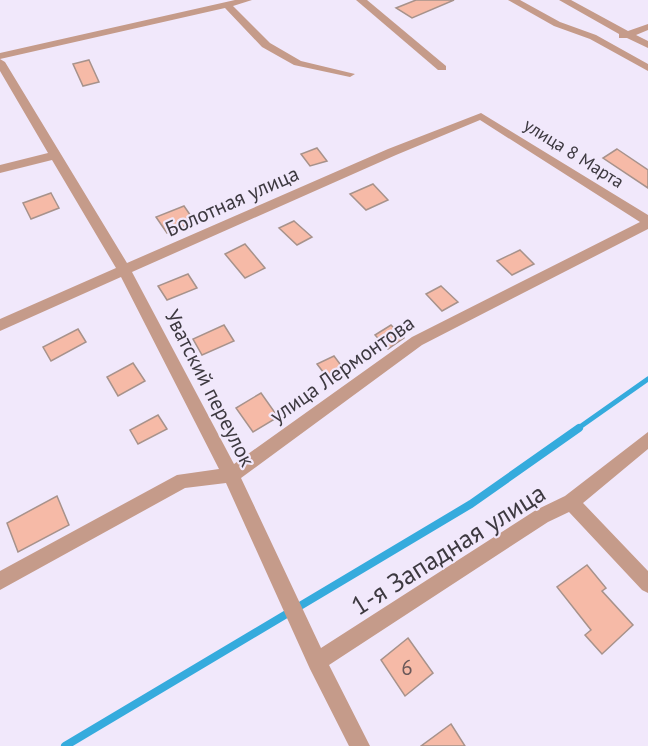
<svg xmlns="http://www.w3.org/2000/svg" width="648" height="746" font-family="'PT Sans',sans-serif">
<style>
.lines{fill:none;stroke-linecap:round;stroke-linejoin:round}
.stream-far1{stroke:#35abdd;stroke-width:5}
.stream{stroke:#35abdd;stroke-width:8}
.building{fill:#f6baa7;stroke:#a7928b;stroke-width:1.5}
.minor{fill:#c59b8a;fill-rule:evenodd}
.labels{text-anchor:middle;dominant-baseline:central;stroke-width:4.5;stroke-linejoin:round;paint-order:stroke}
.far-street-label{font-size:18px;fill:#3d3940;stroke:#f1e8fb}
.street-label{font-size:21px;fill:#3d3940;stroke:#f1e8fb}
.near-number-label{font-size:21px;fill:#6b595a}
.near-street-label{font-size:26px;fill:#3d3940;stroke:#f1e8fb}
</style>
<rect width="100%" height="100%" fill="#f1e8fb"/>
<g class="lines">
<polyline class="stream-far1" points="577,429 648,379"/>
<polyline class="stream" points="65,746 471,504 579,428"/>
</g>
<g class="building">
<polygon points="416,0 454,0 412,18 396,8"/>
<polygon points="89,60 99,82 83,86 73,64"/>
<polygon points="317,148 327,161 310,166 301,154"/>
<polygon points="617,149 648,170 648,188 603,158"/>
<polygon points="373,184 388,200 366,210 350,194"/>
<polygon points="51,193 59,208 31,219 23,203"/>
<polygon points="184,206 195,222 167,233 156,217"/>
<polygon points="294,221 312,237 297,245 279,228"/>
<polygon points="245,244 265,268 245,278 225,254"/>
<polygon points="520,250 534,264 512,275 497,261"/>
<polygon points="188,274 197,288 167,300 158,286"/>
<polygon points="441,286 458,302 442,311 426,294"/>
<polygon points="224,325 234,341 202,355 193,339"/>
<polygon points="391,325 404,338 388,349 375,335"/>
<polygon points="78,329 86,342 51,361 43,347"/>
<polygon points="334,356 346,372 330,381 317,364"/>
<polygon points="133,363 145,381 118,396 107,377"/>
<polygon points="261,393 278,417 253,432 236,408"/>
<polygon points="158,415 167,429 138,444 130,430"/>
<polygon points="57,496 69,525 18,552 7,523"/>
<polygon points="587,565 606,588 602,591 633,625 602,654 585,635 591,630 557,587"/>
<polygon points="408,638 433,673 405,696 381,660"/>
<polygon points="451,724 465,746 421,746"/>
</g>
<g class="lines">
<g class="minor">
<path d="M235 0H252L233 6 270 43 301 61 355 74 350 77 294 65 262 47 225 8 0 59 5 62 127 263 388 149 481 113 648 215V229L422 345 241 478 321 648 536 510 565 496 648 432V449L583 503 648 571V593L642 590 569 512 548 522 329 665 370 746H349L310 669 226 483 185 488 0 590V571L177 475 219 469 121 277 0 331V319L116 268 52 160 0 173V165L48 153 0 71V53ZM480 120 640 222 412 337 234 464 132 272 396 155Z"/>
<polygon points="356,0 367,0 446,66 446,70 438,70"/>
<polygon points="508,0 520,0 560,22 596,35 648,64 648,71 590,39 554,26"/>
<polygon points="559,0 571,0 628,31 648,24 648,30 636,35 648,41 648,48 627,38 619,38 619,34"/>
</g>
</g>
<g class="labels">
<g class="far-street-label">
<text transform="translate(574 153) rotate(32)">улица 8 Марта</text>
</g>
<g class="street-label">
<text transform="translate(232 201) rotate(-24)">Болотная улица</text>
<text transform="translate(342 369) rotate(-35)">улица Лермонтова</text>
<text transform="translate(210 388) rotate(63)">Уватский переулок</text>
</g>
<g class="near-number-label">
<text x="407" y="667">6</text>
</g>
<g class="near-street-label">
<text transform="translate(448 549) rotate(-32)">1-я Западная улица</text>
</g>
</g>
</svg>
